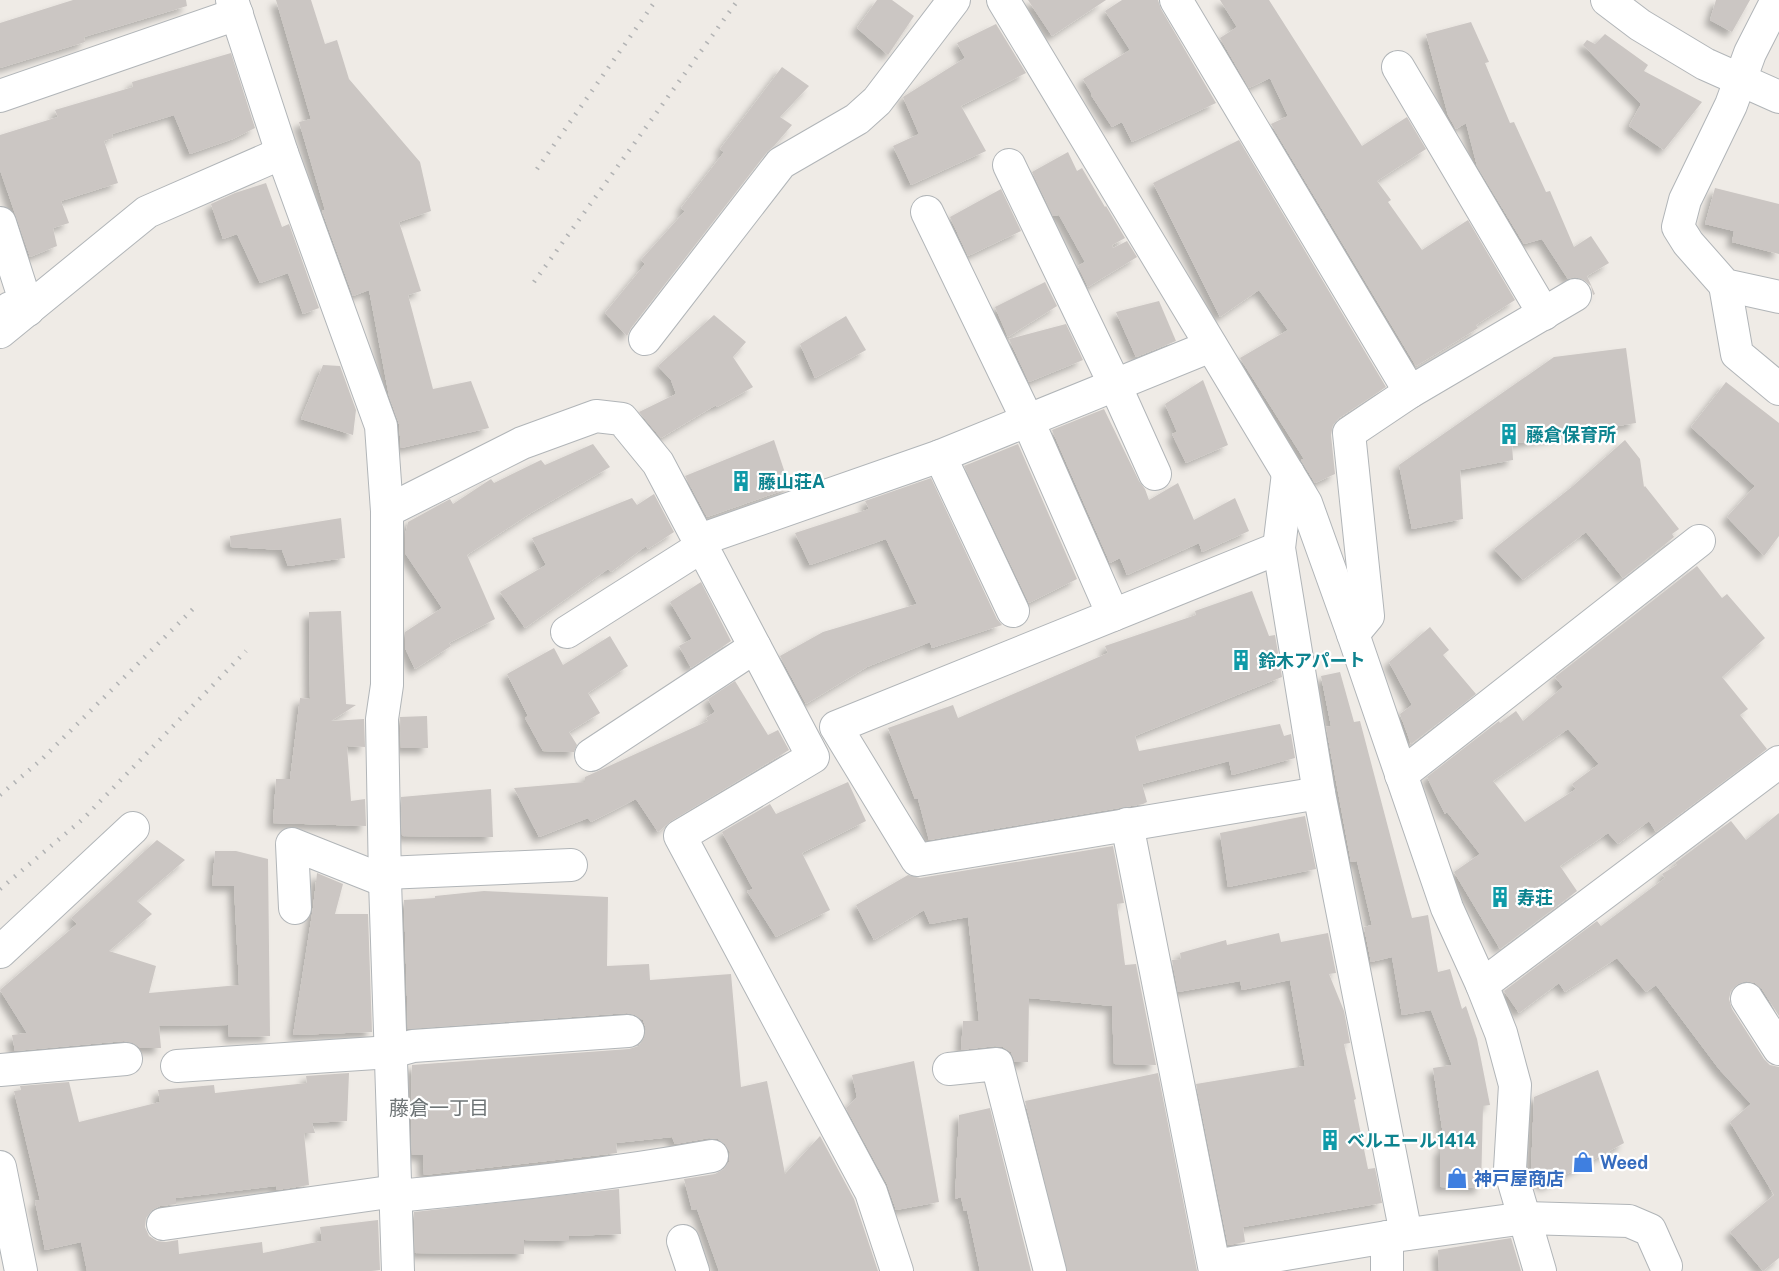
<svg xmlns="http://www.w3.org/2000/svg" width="1779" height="1271" font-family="'Public Sans','Noto Sans JP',sans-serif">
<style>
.building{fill:#cbc6c3;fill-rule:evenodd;filter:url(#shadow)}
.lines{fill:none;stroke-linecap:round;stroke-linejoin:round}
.minor-casing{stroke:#b1b5b8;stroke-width:34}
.minor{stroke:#fff;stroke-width:32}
.rail{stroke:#b2b3b4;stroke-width:4.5;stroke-dasharray:1.5 8;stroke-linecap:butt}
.labels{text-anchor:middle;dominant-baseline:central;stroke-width:4.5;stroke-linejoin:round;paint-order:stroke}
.culture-label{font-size:18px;font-weight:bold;fill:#0d838f;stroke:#fff;text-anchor:start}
.shop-label{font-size:18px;font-weight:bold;fill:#366cbe;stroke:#fff;text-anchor:start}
.neighbourhood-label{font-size:20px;fill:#6f7577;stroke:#fff}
</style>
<defs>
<filter id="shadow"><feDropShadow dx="-5.5" dy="5.5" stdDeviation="3" flood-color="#0004"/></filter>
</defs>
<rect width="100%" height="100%" fill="#efebe6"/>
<g class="building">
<polygon points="73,0 186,0 187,6 84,37 85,42 0,68 0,23"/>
<polygon points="276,0 311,0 325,44 337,40 349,79 420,162 431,211 399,222 421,291 408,295 433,389 471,381 489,428 401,448 399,424 389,396 369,290 353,296 322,211 325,210 299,122 311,119"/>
<polygon points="877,0 892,0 914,16 888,55 857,28"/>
<polygon points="1028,0 1106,0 1052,36"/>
<polygon points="1122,0 1158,0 1161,9 1216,103 1132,142 1122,122 1112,127 1091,95 1092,94 1083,79 1130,50 1105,11"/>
<polygon points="1220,0 1269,0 1362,146 1407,117 1426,149 1377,181 1391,200 1388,202 1422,250 1468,220 1515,300 1476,325 1478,328 1416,366 1271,124 1288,116 1270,78 1249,88 1220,38 1237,27"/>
<polygon points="1716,0 1750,0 1732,32 1710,20"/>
<polygon points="1471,22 1489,62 1485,63 1510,123 1514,122 1546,192 1550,191 1574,247 1591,236 1609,263 1587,276 1595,294 1593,295 1591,286 1584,280 1575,277 1568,279 1542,239 1524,244 1477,166 1466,123 1456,129 1448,115 1426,34"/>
<polygon points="996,24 1026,73 961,106 986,151 911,185 893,146 919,134 903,97 965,58 957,43"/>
<polygon points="1605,34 1648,65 1644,71 1702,102 1664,150 1629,126 1641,104 1583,45 1587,40 1595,44"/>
<polygon points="231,53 255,128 233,139 190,154 174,115 112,134 113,138 104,141 118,183 61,201 69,223 53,228 57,246 30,257 0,170 0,135 58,117 55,110 133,87 132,82"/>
<polygon points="782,67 809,86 780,117 792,125 774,146 767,152 631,328 627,336 605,313 645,264 641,260 685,211 681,208 724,152 720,149"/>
<polygon points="1239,140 1386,387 1339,418 1333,425 1331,435 1335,474 1315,483 1301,460 1304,459 1240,358 1288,330 1259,290 1220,317 1153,183"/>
<polygon points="1068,152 1077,171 1082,168 1105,207 1106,206 1125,238 1112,245 1113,248 1127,241 1137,257 1088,287 1078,266 1085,262 1059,215 1053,216 1032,172"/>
<polygon points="266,183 282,227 289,224 319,308 303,314 288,273 260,283 237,234 223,239 211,204 235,193"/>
<polygon points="1715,188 1779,204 1779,254 1732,242 1734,231 1705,224"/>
<polygon points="1001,189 1021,231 968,256 950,217"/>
<polygon points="1045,282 1057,306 1008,337 995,307"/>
<polygon points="1159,301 1176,341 1136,357 1116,312"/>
<polygon points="714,315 746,342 733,357 753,387 717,407 716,405 661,438 639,412 676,394 671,380 658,366"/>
<polygon points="846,316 866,350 815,378 800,344"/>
<polygon points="1066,324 1083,360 1029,382 1009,339"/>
<polygon points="1626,348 1636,423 1512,444 1513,460 1460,470 1463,519 1412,529 1399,465 1554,357"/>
<polygon points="323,365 340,366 356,410 353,435 301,419"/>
<polygon points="1203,380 1228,445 1186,463 1172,434 1177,432 1165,404"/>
<polygon points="1726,382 1779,423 1779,536 1764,556 1727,517 1755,486 1691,427"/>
<polygon points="1104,409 1139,481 1145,489 1149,500 1178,483 1194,520 1235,498 1249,531 1202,552 1199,543 1127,575 1120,558 1110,563 1052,430"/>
<polygon points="774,440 790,488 707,517 685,476"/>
<polygon points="1625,440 1640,459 1644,487 1645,486 1679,529 1672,534 1674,537 1623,578 1586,532 1523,580 1494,549 1573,486"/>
<polygon points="593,444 610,467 531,513 467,555 495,619 449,643 451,646 415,669 405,648 405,632 442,608 405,553 405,535 408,522 450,499 453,504 491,479 494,483 541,460 545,465"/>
<polygon points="1018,444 1077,579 1029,603 964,466"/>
<polygon points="931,478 997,619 1002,625 932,648 930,642 867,667 806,704 780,656 823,632 917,604 886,539 810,565 795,533 869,509 865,501"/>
<polygon points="654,494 674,532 648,549 646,546 611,572 608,569 525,628 500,592 546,565 532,538 632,498 637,505"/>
<polygon points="341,518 345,558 288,566 282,550 231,547 230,536"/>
<path d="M1697 566 1722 598 1727 594 1765 638 1722 677 1748 709 1740 715 1767 749 1656 832 1649 821 1618 844 1608 833 1560 866 1577 891 1500 949 1454 872 1480 854 1447 812 1445 814 1427 777 1499 721 1500 723 1516 711 1523 721 1563 687 1555 677ZM1568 729 1599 764 1572 784 1576 789 1525 822 1493 781Z"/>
<polygon points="701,582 731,641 691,668 679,646 692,639 670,602"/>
<polygon points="1252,591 1269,636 1275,635 1282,677 1135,736 1139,751 1280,724 1284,736 1291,734 1295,758 1232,775 1229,761 1142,784 1147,802 1143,804 929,840 918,799 915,799 888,728 953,705 958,718 1108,653 1105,646 1196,615 1195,611"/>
<polygon points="341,611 346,704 356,705 331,721 364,719 365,747 347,746 351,801 365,799 366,826 273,823 276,779 290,779 300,698 310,699 309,612"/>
<polygon points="1430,627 1449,650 1443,655 1476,694 1411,744 1400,714 1412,705 1389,662"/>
<polygon points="610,636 628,666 588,693 600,713 569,732 577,745 574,752 543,751 525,718 528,716 507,674 554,648 563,665"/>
<polygon points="1340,672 1354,722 1360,721 1412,918 1428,915 1438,972 1450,969 1462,1009 1466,1006 1477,1039 1490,1105 1483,1106 1481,1188 1440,1187 1440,1148 1445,1148 1433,1068 1452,1065 1431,1010 1402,1015 1392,957 1371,962 1364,927 1372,925 1357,861 1351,862 1326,727 1331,726 1321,676"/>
<polygon points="735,681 768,735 778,730 789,750 671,821 658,832 636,799 591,822 588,818 539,837 514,788 585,782 585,777 708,721 706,718 715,712 708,699"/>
<polygon points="427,716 428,748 401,748 400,717"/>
<polygon points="848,782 866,821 802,853 830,910 776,937 747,891 753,889 722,832 770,804 776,814"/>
<polygon points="491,789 493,837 402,836 401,797"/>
<polygon points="1779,813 1779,1016 1762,989 1755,983 1746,981 1738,984 1731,990 1729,999 1732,1009 1764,1059 1770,1065 1779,1067 1779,1258 1763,1271 1730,1232 1774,1195 1730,1122 1751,1104 1719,1069 1656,985 1646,992 1617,958 1565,992 1559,983 1519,1013 1504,991 1597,921 1601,926 1665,878 1662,874 1677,865 1675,863 1731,821 1746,840"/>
<polygon points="1305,816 1316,869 1228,887 1220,833"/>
<polygon points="157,840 185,860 137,901 152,914 109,951 156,966 149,993 239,985 234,886 212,886 215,851 236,851 268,859 270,1036 229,1037 228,1025 159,1026 161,1048 141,1048 133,1043 124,1041 15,1051 12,1035 27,1033 0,990 77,924 71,918"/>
<polygon points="1113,846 1124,903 1117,904 1125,965 1136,964 1156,1065 1114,1064 1112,1006 1029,998 1028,1062 1015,1062 1011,1052 1003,1047 995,1046 961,1050 963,1021 979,1021 968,917 930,924 924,910 874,940 856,905 908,875 920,878"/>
<polygon points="317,873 343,884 335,914 368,914 372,1032 293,1035 313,908"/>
<polygon points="484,891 608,897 607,966 649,964 650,980 731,974 741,1087 767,1081 785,1174 820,1136 854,1199 878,1271 719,1271 697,1209 692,1210 684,1179 715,1174 724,1169 729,1162 730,1152 725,1144 718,1139 709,1138 675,1144 672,1137 616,1143 617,1153 424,1175 423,1155 412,1155 411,1111 412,1065 629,1049 639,1046 644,1038 646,1029 643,1020 635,1015 627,1013 408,1029 404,900 435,898 435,896"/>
<polygon points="1279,933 1281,942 1328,933 1336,973 1329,974 1344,1011 1350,1043 1344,1044 1356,1099 1354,1100 1368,1169 1375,1168 1382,1203 1243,1227 1245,1242 1228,1245 1196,1084 1305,1066 1290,980 1242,990 1240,981 1178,992 1172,960 1181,959 1180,953 1226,940 1227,945"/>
<polygon points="914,1061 939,1202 896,1210 887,1184 846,1108 857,1097 852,1075"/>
<polygon points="1598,1070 1624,1143 1545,1186 1531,1171 1534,1097"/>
<polygon points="349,1073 347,1121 312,1123 315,1133 304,1133 309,1185 277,1190 276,1186 176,1198 176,1204 160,1206 152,1210 146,1218 145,1227 149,1236 157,1241 166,1242 178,1240 179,1254 262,1242 263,1253 322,1241 320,1227 378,1220 380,1270 370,1271 87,1271 81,1242 45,1250 35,1201 40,1200 14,1091 21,1090 20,1086 69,1082 79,1122 160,1102 158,1090 214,1085 215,1093 307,1083 306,1076"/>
<polygon points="1158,1073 1197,1271 1067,1271 1025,1101"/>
<polygon points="990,1108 1031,1271 980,1271 967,1210 964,1211 961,1197 955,1199 959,1115"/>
<polygon points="619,1189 621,1234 569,1236 569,1241 524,1240 524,1254 415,1253 414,1212"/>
<polygon points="1511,1238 1521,1271 1439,1271 1438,1250"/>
</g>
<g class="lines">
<defs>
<g id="minor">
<polyline points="232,0 282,153 381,426 387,511 387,685 382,719 385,881 398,1271"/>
<polyline points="1003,0 1306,503 1353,634 1447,908 1482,985 1501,1033 1515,1085 1510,1169 1540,1271"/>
<polyline points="1176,0 1410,392 1575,295"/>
<polyline points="1607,0 1640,25 1705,64 1779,97"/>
<polyline points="1777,0 1750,53 1731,105 1685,200 1678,227 1688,243 1725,285 1779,297"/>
<polyline points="1398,67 1544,314"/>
<polyline points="0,96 237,14"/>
<polyline points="1009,165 1115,385 1155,474"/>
<polyline points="927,212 1028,421 1113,615"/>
<polyline points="0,223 28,310 10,308"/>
<polyline points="1725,285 1737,354 1779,389"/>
<polyline points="0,332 147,212 282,153"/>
<polyline points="645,339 781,163 857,119 877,101 954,0"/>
<polyline points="940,456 1013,611"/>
<polyline points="1288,473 1279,548 1319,793 1406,1234"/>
<polyline points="387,511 522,443 596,416 622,419 658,463 813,757 680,836 871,1192 897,1271"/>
<polyline points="1279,548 836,727 917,860 1319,793"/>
<polyline points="567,632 701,547 711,536 940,456 1211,346"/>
<polyline points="1353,634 1368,616 1349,433 1410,392"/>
<polyline points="591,755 755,647"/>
<polyline points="1401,775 1699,541"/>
<polyline points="1127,824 1214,1266 1387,1237 1525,1218 1629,1221 1650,1230 1666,1266"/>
<polyline points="385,873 571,865"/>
<polyline points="295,908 292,844 385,881"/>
<polyline points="0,952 133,828"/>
<polyline points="1482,985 1779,762"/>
<polyline points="1747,999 1779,1049"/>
<polyline points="177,1066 391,1052 413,1046 628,1031"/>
<polyline points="949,1069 997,1064 1050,1271"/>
<polyline points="0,1070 126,1059"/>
<polyline points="0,1167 21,1271"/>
<path d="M163 1224 382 1193 396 1196C502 1186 607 1175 712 1156"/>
<polyline points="1387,1237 1387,1271"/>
<polyline points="683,1241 693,1271"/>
</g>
</defs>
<use href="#minor" class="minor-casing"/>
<use href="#minor" class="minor"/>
<g class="rail">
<polyline points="537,169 656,0"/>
<polyline points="534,282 738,0"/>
<polyline points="0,795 41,760 194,608"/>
<polyline points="0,889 83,819 246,651"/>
</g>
</g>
<defs>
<symbol id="building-bare" viewBox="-9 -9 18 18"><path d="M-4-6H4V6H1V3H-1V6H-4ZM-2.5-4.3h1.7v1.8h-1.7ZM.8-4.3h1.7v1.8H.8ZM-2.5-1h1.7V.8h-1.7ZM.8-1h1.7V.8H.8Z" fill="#0f9aa8" stroke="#fff" stroke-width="2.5" paint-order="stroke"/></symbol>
<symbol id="shop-bare" viewBox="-9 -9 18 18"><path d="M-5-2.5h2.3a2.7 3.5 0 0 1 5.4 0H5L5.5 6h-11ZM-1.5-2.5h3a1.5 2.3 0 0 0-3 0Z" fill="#3f7fe0" stroke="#fff" stroke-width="2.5" paint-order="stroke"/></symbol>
</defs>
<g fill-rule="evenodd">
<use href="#building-bare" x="1494" y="419" width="30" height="30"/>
<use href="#building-bare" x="726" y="466" width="30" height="30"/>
<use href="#building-bare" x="1226" y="645" width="30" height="30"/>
<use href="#building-bare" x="1485" y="882" width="30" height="30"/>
<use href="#building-bare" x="1315" y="1125" width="30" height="30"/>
<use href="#shop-bare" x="1568" y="1147" width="30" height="30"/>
<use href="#shop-bare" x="1442" y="1163" width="30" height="30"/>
</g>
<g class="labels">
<g class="culture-label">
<text x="1526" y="434">藤倉保育所</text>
<text x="758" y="481">藤山荘A</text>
<text x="1258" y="660">鈴木アパート</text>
<text x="1517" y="897">寿荘</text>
<text x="1347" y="1140">ベルエール1414</text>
</g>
<g class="shop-label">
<text x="1600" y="1162">Weed</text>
<text x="1474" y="1178">神戸屋商店</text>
</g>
<g class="neighbourhood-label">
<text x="439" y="1108">藤倉一丁目</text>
</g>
</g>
</svg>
